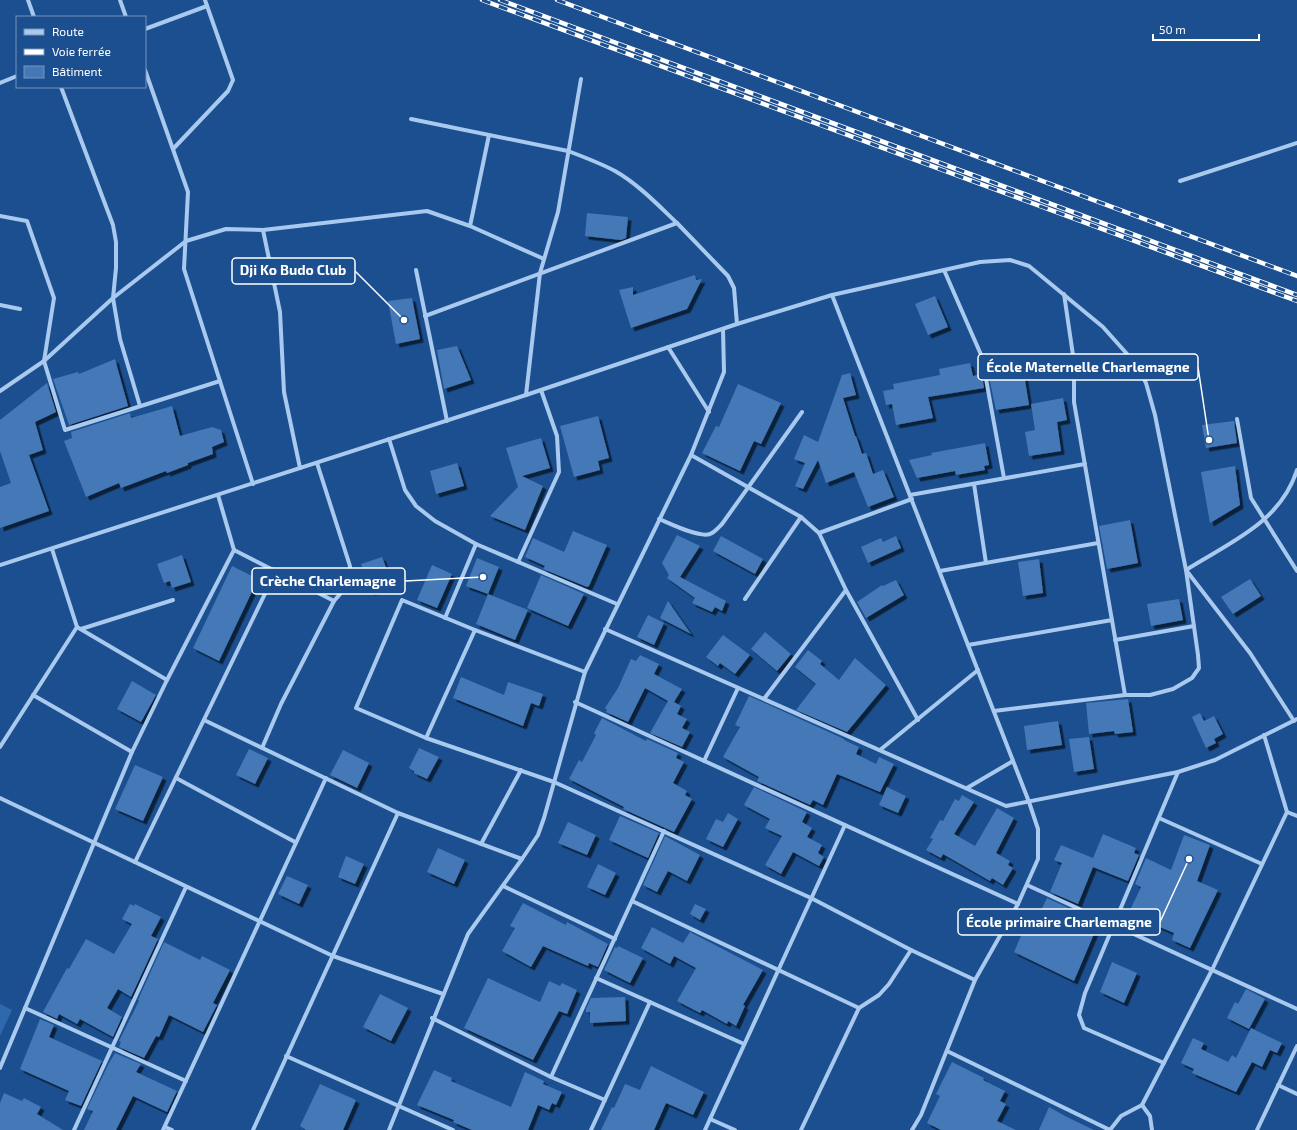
<svg xmlns="http://www.w3.org/2000/svg" width="1297" height="1130" font-family="'Exo 2',sans-serif">
<style>
.green{fill:#2e69ad}
.building{fill:#4478b7;filter:url(#shadow)}
.lines{fill:none;stroke-linecap:round;stroke-linejoin:round}
.minor{stroke:#a9c9ee;stroke-width:4}
.rail-casing{stroke:#fff;stroke-width:4.5}
.rail{stroke:#1b4f8f;stroke-width:3;stroke-dasharray:9;stroke-linecap:butt}
.leader{fill:none;stroke:#fff;stroke-width:1.5}
.callout-dot{fill:#fff;stroke:#1b4f8f;stroke-width:1.5}
.callout{fill:#1b4f8f;stroke:#fff;stroke-width:1.5}
.callout-label{font-size:14px;text-anchor:middle;font-weight:bold;fill:#fff}
</style>
<defs>
<filter id="shadow"><feDropShadow dx="3.5" dy="3.5" stdDeviation="0" flood-color="#0009"/></filter>
</defs>
<rect width="100%" height="100%" fill="#1b4f8f"/>
<polygon class="green" points="0,1004 12,1010 0,1036"/>
<g class="building">
<polygon points="587,213 628,217 626,238 621,240 585,236"/>
<polygon points="695,275 696,280 702,279 687,309 631,328 619,290 633,287 633,295"/>
<polygon points="935,296 948,327 928,335 915,304"/>
<polygon points="412,298 420,339 396,344 388,301"/>
<polygon points="457,346 471,380 444,389 437,350"/>
<polygon points="115,359 128,406 69,425 53,379 78,372 79,374"/>
<polygon points="970,363 973,376 982,374 984,388 928,397 933,418 896,425 892,404 886,405 883,391 894,389 893,384 940,375 939,369"/>
<polygon points="1000,371 1001,378 1024,374 1029,405 996,410 988,373"/>
<polygon points="850,373 856,395 843,398 855,436 856,436 862,454 866,453 873,474 883,470 894,497 868,507 854,472 826,483 818,460 803,489 795,486 805,463 794,459 804,435 818,442 842,375"/>
<polygon points="47,383 56,412 35,422 43,450 29,455 49,511 0,528 0,487 11,483 0,451 0,420"/>
<polygon points="738,384 781,403 761,444 754,441 740,471 702,453 716,426 719,427"/>
<polygon points="1063,398 1067,420 1057,422 1061,451 1029,456 1025,432 1035,430 1031,404"/>
<polygon points="172,406 180,436 212,427 221,430 224,442 212,447 213,454 188,463 188,465 167,473 166,471 121,488 119,483 86,497 64,441 72,438 71,432 130,413 131,418"/>
<polygon points="598,416 609,458 598,461 600,470 574,477 560,426"/>
<polygon points="1234,421 1237,443 1206,448 1202,425"/>
<polygon points="541,438 550,468 522,476 543,486 525,530 490,516 518,487 506,448"/>
<polygon points="985,443 989,465 984,466 985,470 956,475 955,471 917,478 909,460 932,455 931,453"/>
<polygon points="457,463 464,486 436,494 430,471"/>
<polygon points="1235,466 1240,505 1210,523 1201,472"/>
<polygon points="1130,520 1138,563 1107,569 1099,526"/>
<polygon points="573,531 607,545 589,586 587,587 543,569 545,566 525,557 533,538 564,552"/>
<polygon points="677,535 700,546 680,577 726,601 722,611 715,607 712,612 692,603 695,598 667,578 669,575 662,563"/>
<polygon points="721,536 763,559 755,574 713,551"/>
<polygon points="896,536 901,548 868,563 861,547 881,538 883,542"/>
<polygon points="182,555 191,582 172,588 170,581 164,583 157,564"/>
<polygon points="382,557 387,570 391,569 396,584 371,592 361,564"/>
<polygon points="477,558 499,567 488,594 466,586"/>
<polygon points="1039,559 1043,593 1023,596 1018,562"/>
<polygon points="432,565 452,574 437,608 417,600"/>
<polygon points="232,566 258,579 219,661 193,648"/>
<polygon points="541,575 584,594 568,626 527,608"/>
<polygon points="1250,579 1261,596 1233,614 1221,597"/>
<polygon points="896,580 904,595 866,618 857,602 882,585 883,586"/>
<polygon points="488,594 528,610 515,640 476,624"/>
<polygon points="1179,599 1183,620 1151,626 1147,604"/>
<polygon points="668,601 691,634 660,618"/>
<polygon points="648,615 664,623 654,645 637,637"/>
<polygon points="765,632 791,654 777,671 751,649"/>
<polygon points="723,635 750,655 735,674 720,663 718,666 706,657"/>
<polygon points="808,650 822,661 820,664 839,680 855,658 886,685 847,732 796,710 816,684 795,667"/>
<polygon points="640,655 659,664 654,674 682,689 674,702 681,706 677,714 687,719 682,728 690,732 682,747 650,733 668,701 645,688 628,722 606,712 607,710 605,708 618,688 631,659 636,661"/>
<polygon points="461,677 504,695 508,682 543,694 539,706 531,703 523,726 453,698"/>
<polygon points="132,681 156,695 141,722 117,709"/>
<polygon points="749,696 842,738 846,741 859,747 856,754 876,764 879,757 894,764 880,792 837,774 823,805 813,800 810,805 757,781 759,777 723,757 740,727 735,725"/>
<polygon points="1128,699 1133,732 1115,734 1114,731 1089,734 1086,703"/>
<polygon points="1200,713 1204,721 1214,716 1223,734 1214,739 1216,743 1206,748 1192,717"/>
<polygon points="602,718 646,741 647,739 678,753 676,758 684,762 673,783 687,791 685,795 692,799 674,832 623,809 624,807 569,779 579,760 582,762 596,735 594,733"/>
<polygon points="1058,721 1062,745 1027,750 1024,726"/>
<polygon points="1089,737 1094,769 1074,772 1069,739"/>
<polygon points="419,748 439,757 427,779 414,773 414,771 409,768"/>
<polygon points="249,749 268,758 255,784 236,775"/>
<polygon points="343,750 369,763 357,788 330,775"/>
<polygon points="135,765 163,777 143,821 115,809"/>
<polygon points="754,787 807,812 802,822 812,828 807,837 822,845 818,853 824,857 819,866 793,852 781,874 765,865 782,836 765,828 770,819 744,805"/>
<polygon points="887,787 906,796 898,813 879,805"/>
<polygon points="962,795 974,802 954,834 975,846 997,808 1014,818 996,853 1010,861 1008,865 1013,868 1003,885 992,878 990,881 943,854 941,858 926,850 933,839 930,838 940,820 943,821 955,799 959,801"/>
<polygon points="728,813 738,819 723,847 706,839 716,819 723,822"/>
<polygon points="620,816 659,833 648,858 609,840"/>
<polygon points="568,822 596,835 587,855 558,843"/>
<polygon points="1103,834 1136,848 1134,853 1139,855 1128,881 1093,867 1078,904 1050,892 1062,863 1054,860 1061,845 1093,858"/>
<polygon points="1184,835 1210,845 1197,881 1218,890 1190,948 1172,940 1174,933 1155,925 1152,931 1126,919 1141,887 1135,884 1146,858 1171,870"/>
<polygon points="665,836 700,855 687,881 668,871 657,892 643,885"/>
<polygon points="438,848 465,860 454,884 427,872"/>
<polygon points="346,856 364,864 355,884 338,877"/>
<polygon points="598,864 616,873 605,895 587,887"/>
<polygon points="287,876 308,885 299,904 278,894"/>
<polygon points="1047,898 1099,922 1074,981 1014,952 1026,924 1033,927"/>
<polygon points="523,903 566,925 567,922 608,944 598,967 589,963 588,966 543,946 531,967 502,951 515,928 510,926"/>
<polygon points="130,904 134,906 135,904 161,917 151,936 158,939 131,997 118,989 107,1008 122,1017 113,1037 80,1019 77,1024 59,1014 57,1019 43,1012 67,968 69,969 86,939 114,954 132,924 122,919"/>
<polygon points="695,904 706,909 700,920 690,914"/>
<polygon points="652,927 683,943 690,932 763,970 743,1005 745,1006 736,1026 728,1021 727,1024 702,1010 700,1013 677,1001 696,968 674,956 670,964 641,948"/>
<polygon points="164,942 200,960 202,956 230,970 213,1003 217,1005 203,1032 169,1015 159,1037 156,1036 144,1058 119,1047 121,1042 119,1041 139,1001 138,1000"/>
<polygon points="618,946 643,958 630,983 604,970 615,947 617,948"/>
<polygon points="1112,962 1137,973 1124,1003 1100,992"/>
<polygon points="488,978 540,1002 549,981 560,986 562,983 577,990 567,1014 559,1011 533,1060 464,1028"/>
<polygon points="1246,989 1265,999 1249,1029 1227,1018 1235,1002 1238,1004"/>
<polygon points="380,994 408,1008 391,1041 363,1027"/>
<polygon points="625,997 626,1021 590,1023 590,1012 586,1012 586,1009 591,998"/>
<polygon points="40,1019 54,1025 49,1037 102,1061 81,1106 65,1100 69,1091 20,1069"/>
<polygon points="1251,1028 1282,1043 1277,1053 1270,1050 1262,1067 1252,1062 1236,1092 1192,1073 1194,1069 1181,1063 1193,1038 1204,1043 1201,1049 1228,1062 1232,1055 1236,1058"/>
<polygon points="115,1053 141,1064 136,1072 177,1091 167,1112 133,1096 116,1130 84,1130 93,1111 87,1109 109,1063"/>
<polygon points="952,1062 984,1078 983,1080 1005,1091 1000,1101 1006,1104 997,1121 1016,1130 941,1130 927,1123 940,1096 936,1094"/>
<polygon points="651,1066 704,1092 693,1115 666,1103 654,1130 601,1130 612,1107 614,1108 625,1084 640,1090"/>
<polygon points="434,1070 452,1078 451,1081 511,1107 525,1072 544,1081 543,1084 562,1092 556,1105 552,1103 549,1110 538,1105 528,1130 472,1130 453,1122 454,1120 417,1105"/>
<polygon points="320,1084 356,1100 343,1130 306,1130 300,1126"/>
<polygon points="4,1093 22,1101 24,1098 41,1107 37,1114 63,1130 0,1130 0,1103"/>
<polygon points="1049,1107 1067,1117 1094,1130 1039,1130"/>
</g>
<g class="lines">
<g class="minor">
<polyline points="28,0 34,17"/>
<polyline points="120,0 126,17"/>
<polyline points="145,29 207,6"/>
<polyline points="145,70 188,192 184,269 253,484"/>
<polyline points="0,83 17,76"/>
<polyline points="61,87 113,225 116,242 116,268 113,298 120,339 140,406"/>
<path d="M411 119 568 151C584 157 600 163 615 171 638 184 658 205 677 223"/>
<polyline points="173,149 228,91 233,80 205,0"/>
<polyline points="1180,181 1297,143"/>
<polyline points="0,216 27,221 54,298 44,361 65,430 220,381"/>
<polyline points="470,226 489,135"/>
<polyline points="263,230 280,312 284,392 300,468"/>
<polyline points="416,270 447,421"/>
<polyline points="944,270 982,357 1004,478"/>
<polyline points="1064,294 1074,362 1074,402 1125,695"/>
<polyline points="832,295 1029,802 1038,829 1038,859 1018,904 975,980 921,1115 912,1130"/>
<polyline points="0,305 20,309"/>
<polyline points="425,316 677,223 728,276 734,288 737,324"/>
<polyline points="668,347 709,412"/>
<polyline points="0,391 44,361 113,298 186,241 226,229 263,230 427,211 470,226 544,259"/>
<polyline points="526,395 540,273 558,212 581,79"/>
<polyline points="1237,419 1251,498 1297,571"/>
<polyline points="389,439 405,490 416,506 435,521 476,544 617,604"/>
<polyline points="691,455 801,517 819,533 846,590 918,720"/>
<polyline points="974,484 986,563"/>
<polyline points="910,495 1085,464"/>
<path d="M659 519C671 524 699 538 710 534 715 532 719 527 722 524L802 412"/>
<polyline points="819,533 912,499"/>
<polyline points="52,549 77,627 167,680"/>
<polyline points="234,550 334,601 348,585 350,566 317,463"/>
<polyline points="518,562 559,472 557,436 541,390"/>
<polyline points="0,565 526,395 737,324 832,295 980,262 1010,260 1029,266 1103,327 1136,364 1146,383 1155,415 1186,570 1198,655 1199,668 1192,678 1173,689 1150,695 1125,695 994,711"/>
<polyline points="940,571 1098,543"/>
<polyline points="745,599 801,517"/>
<polyline points="445,618 476,544"/>
<polyline points="81,629 173,600"/>
<polyline points="605,629 1006,806 1178,772 1215,760 1297,719"/>
<polyline points="1115,640 1194,626"/>
<polyline points="968,645 1112,620"/>
<polyline points="585,672 475,630 402,600 356,708 426,738 554,782 811,898 911,950 975,980"/>
<polyline points="33,695 132,752"/>
<polyline points="764,699 846,590"/>
<polyline points="575,702 1018,904"/>
<polyline points="204,720 398,813 522,859"/>
<path d="M1294 721 1250 653 1186 570C1230 542 1280 523 1297 470"/>
<polyline points="426,738 475,630"/>
<polyline points="0,747 77,627"/>
<polyline points="262,748 281,704 334,601"/>
<polyline points="880,750 978,670"/>
<polyline points="704,761 738,688"/>
<polyline points="176,778 295,842"/>
<polyline points="967,788 1013,761"/>
<polyline points="0,798 333,956 443,994"/>
<polyline points="1287,812 1297,816"/>
<polyline points="1159,818 1262,864"/>
<polyline points="481,844 521,770"/>
<polyline points="135,862 276,571"/>
<polyline points="1027,885 1297,1009"/>
<polyline points="503,886 615,939"/>
<polyline points="632,901 859,1008 879,995 889,984 911,950"/>
<polyline points="596,978 744,1044"/>
<polyline points="25,1008 186,1081"/>
<polyline points="432,1018 551,1077 605,1100"/>
<polyline points="947,1051 1110,1130 1121,1116 1142,1105 1150,1116 1152,1130"/>
<polyline points="286,1056 453,1130"/>
<polyline points="1164,1063 1084,1028 1079,1015 1085,993 1178,772"/>
<polyline points="0,1068 132,752 167,680 234,550 218,495"/>
<polyline points="551,1077 664,831"/>
<polyline points="1278,1085 1297,1094"/>
<polyline points="1142,1105 1212,970 1287,812 1264,735"/>
<polyline points="710,1119 735,1130"/>
<polyline points="165,1127 172,1130"/>
<polyline points="74,1130 186,887"/>
<polyline points="163,1130 326,778"/>
<polyline points="253,1130 398,813"/>
<polyline points="389,1130 468,934 522,859 538,835 544,818 585,672 691,455 724,372 723,329"/>
<polyline points="591,1130 650,1002"/>
<polyline points="705,1130 845,825"/>
<polyline points="801,1130 859,1008"/>
<polyline points="1257,1130 1297,1046"/>
</g>
<defs>
<g id="rail">
<polyline points="482,0 1297,301"/>
<polyline points="500,0 1297,295"/>
<polyline points="557,0 1297,276"/>
</g>
</defs>
<use href="#rail" class="rail-casing"/>
<use href="#rail" class="rail"/>
</g>
<path class="leader" d="M404 320L355 271M1209 440L1198 367M483 577L405 581M1189 859L1160 922"/>
<g class="callout-dot">
<circle cx="404" cy="320" r="4"/>
<circle cx="1209" cy="440" r="4"/>
<circle cx="483" cy="577" r="4"/>
<circle cx="1189" cy="859" r="4"/>
</g>
<g class="callout">
<rect x="232" y="258" width="123" height="26" rx="4"/>
<rect x="978" y="354" width="220" height="26" rx="4"/>
<rect x="252" y="568" width="153" height="26" rx="4"/>
<rect x="958" y="909" width="202" height="26" rx="4"/>
</g>
<g class="callout-label">
<text x="293" y="275">Dji Ko Budo Club</text>
<text x="1088" y="372">École Maternelle Charlemagne</text>
<text x="328" y="586">Crèche Charlemagne</text>
<text x="1059" y="927">École primaire Charlemagne</text>
</g>
<rect x="16" y="16" width="130" height="72" fill="#1b4f8f" stroke="#7695bc"/>
<rect x="24" y="29" width="20" height="6" fill="#a9c9ee" stroke="#7695bc"/>
<text x="52" y="36" font-size="12" fill="#ffffff">Route</text>
<rect x="24" y="49" width="20" height="6" fill="#ffffff" stroke="#7695bc"/>
<text x="52" y="56" font-size="12" fill="#ffffff">Voie ferrée</text>
<rect x="24" y="66" width="20" height="12" fill="#4478b7" stroke="#7695bc"/>
<text x="52" y="76" font-size="12" fill="#ffffff">Bâtiment</text>
<path d="M1153 34v6h106v-6" fill="none" stroke="#ffffff" stroke-width="2"/>
<text x="1159" y="34" font-size="12" fill="#ffffff" stroke="#1b4f8f" stroke-width="3" paint-order="stroke">50 m</text>
</svg>
